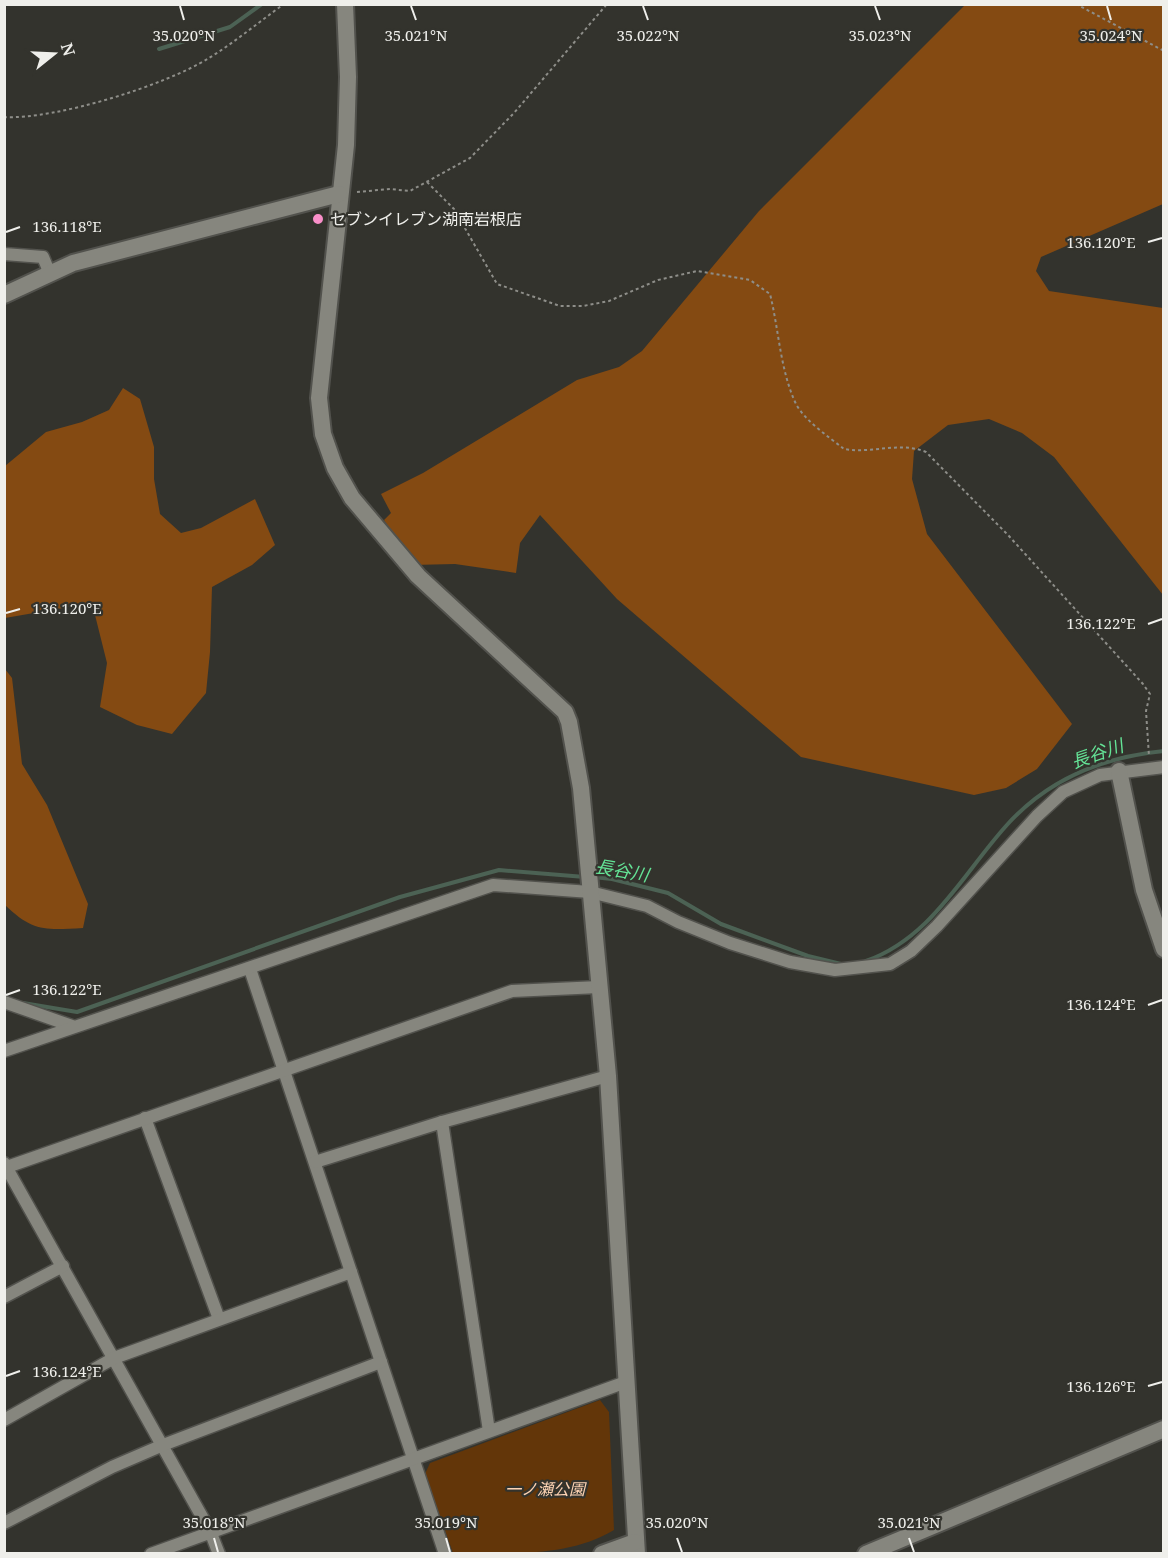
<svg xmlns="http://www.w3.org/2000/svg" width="1168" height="1558" font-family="'Noto Serif','Noto Sans JP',serif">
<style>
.green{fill:#633609}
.forest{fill:#844a12}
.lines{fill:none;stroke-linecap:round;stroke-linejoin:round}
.stream{stroke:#4c6254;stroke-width:4}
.minor-casing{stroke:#52524d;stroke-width:15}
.tertiary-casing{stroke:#52524d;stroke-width:20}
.path{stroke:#8e8e89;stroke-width:2;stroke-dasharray:3 3;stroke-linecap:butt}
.minor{stroke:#86867e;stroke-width:12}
.tertiary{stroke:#86867e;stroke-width:16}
.ticks{fill:none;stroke:#efefeb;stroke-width:2}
.poi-dot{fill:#f98fc9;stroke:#33332d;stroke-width:2}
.labels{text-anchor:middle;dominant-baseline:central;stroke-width:4.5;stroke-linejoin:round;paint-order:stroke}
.poi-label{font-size:16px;fill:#efefeb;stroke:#33332d;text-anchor:start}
.park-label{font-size:16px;font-style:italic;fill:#fdd3b3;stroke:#33332d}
.water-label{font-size:18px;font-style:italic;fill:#64e396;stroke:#33332d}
.ticks-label{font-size:15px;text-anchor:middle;fill:#efefeb;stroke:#33332d;stroke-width:4.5;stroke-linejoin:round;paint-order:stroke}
</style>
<rect width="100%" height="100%" fill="#33332d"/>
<path class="green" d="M600 1400 609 1412 614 1530C568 1558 507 1553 453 1553L425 1474 430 1463Z"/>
<g class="forest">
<polygon points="965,5 1163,5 1163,204 1041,257 1036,271 1049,291 1163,308 1163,595 1054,457 1022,433 989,419 948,425 914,451 912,479 927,534 1072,724 1037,769 1006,788 974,795 801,757 617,599 540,515 520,543 516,573 455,564 412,565 384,520 391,513 381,494 423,473 577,380 619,367 642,351 759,211"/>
<polygon points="123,388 140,399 154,447 154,479 160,514 181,533 201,528 255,499 275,545 252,565 212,587 210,652 206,693 172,734 137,725 100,707 107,663 92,603 5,618 5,466 46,432 82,422 109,410"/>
<path d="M5 669 12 678 22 764 47 805 88 904 83 928C45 930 33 932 5 905Z"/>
</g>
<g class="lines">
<g class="stream">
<polyline points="159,49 230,27 262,4"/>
<polyline points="593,877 612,879 668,893 721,924 808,956 841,964"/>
<path d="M866 961C931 938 962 875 1006 826 1048 779 1102 757 1164 751"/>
<polyline points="23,1003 77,1012 400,897 499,870 585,877"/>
</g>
<defs>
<g id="minor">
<polyline points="4,254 43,257 50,274"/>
<polyline points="250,969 445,1554"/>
<polyline points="4,1002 72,1026"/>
<polyline points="4,1051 493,885 590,892 647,906 678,922 730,943 790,962 835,970 890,964 911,951 937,926 1037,816 1063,792 1100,775 1164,767"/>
<polyline points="145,1118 219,1319"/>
<polyline points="442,1122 489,1431"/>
<polyline points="315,1162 442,1122 608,1076"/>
<polyline points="4,1163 210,1531 219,1554"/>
<polyline points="4,1168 512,991 599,987"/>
<polyline points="4,1297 63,1266"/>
<polyline points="4,1420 114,1358 351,1272"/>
<polyline points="4,1523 112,1467 163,1445 381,1362"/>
<polyline points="151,1554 626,1382"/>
</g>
<g id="tertiary">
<polyline points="345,4 348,77 346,145 319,398 323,434 335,468 352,498 418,576 565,712 569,722 581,788 608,1076 637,1554"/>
<polyline points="4,295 73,263 339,194"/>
<polyline points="1119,771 1144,890 1164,949"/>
<polyline points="602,1554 635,1542"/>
<polyline points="866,1554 1164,1429"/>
</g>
</defs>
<use href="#minor" class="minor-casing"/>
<use href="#tertiary" class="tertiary-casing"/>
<g class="path">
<polyline points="1076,4 1164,51"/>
<path d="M4 117C55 120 166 85 209 58 235 42 259 22 284 4"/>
<path d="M427 182 454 209 497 284 560 306H583L609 301 658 280 697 271 750 280 770 294C779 330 780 370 796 404 805 421 829 437 844 449 872 454 900 441 926 452L1008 535 1143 684 1150 694 1146 711 1149 756"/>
<polyline points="357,192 390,189 410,191 470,158 514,113 607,4"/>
</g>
<use href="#minor" class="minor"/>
<use href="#tertiary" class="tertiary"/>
</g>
<path class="ticks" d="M180 6 184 20M411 6 416 20M643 6 648 20M875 6 880 20M1107 6 1111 20M6 232 20 227M1148 242 1162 238M6 613 20 609M1148 624 1162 619M6 995 20 990M1148 1005 1162 1000M6 1376 20 1371M1148 1386 1162 1382M214 1538 218 1552M446 1538 450 1552M677 1538 682 1552M909 1538 914 1552"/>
<circle class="poi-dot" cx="318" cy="219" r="6"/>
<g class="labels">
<g class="poi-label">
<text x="330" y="219">セブンイレブン湖南岩根店</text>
</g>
<g class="park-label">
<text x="545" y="1489">一ノ瀬公園</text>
</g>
<g class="water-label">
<text transform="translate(1097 753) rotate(-19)">長谷川</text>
<text transform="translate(622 870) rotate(10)">長谷川</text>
</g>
</g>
<g class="ticks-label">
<text x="184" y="41">35.020°N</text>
<text x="416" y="41">35.021°N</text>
<text x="648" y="41">35.022°N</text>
<text x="880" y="41">35.023°N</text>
<text x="1111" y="41">35.024°N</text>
<text x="67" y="232">136.118°E</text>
<text x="1101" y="248">136.120°E</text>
<text x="67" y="614">136.120°E</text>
<text x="1101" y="629">136.122°E</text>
<text x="67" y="995">136.122°E</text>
<text x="1101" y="1010">136.124°E</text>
<text x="67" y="1377">136.124°E</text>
<text x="1101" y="1392">136.126°E</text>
<text x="214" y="1528">35.018°N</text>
<text x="446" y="1528">35.019°N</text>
<text x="677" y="1528">35.020°N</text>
<text x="909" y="1528">35.021°N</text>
</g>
<rect width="1168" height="1558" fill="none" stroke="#efefeb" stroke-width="12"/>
<g transform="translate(54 54) rotate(72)" stroke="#33332d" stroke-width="4.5" paint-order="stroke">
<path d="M0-4.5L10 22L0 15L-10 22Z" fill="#efefeb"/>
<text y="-9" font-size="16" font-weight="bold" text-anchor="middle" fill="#efefeb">N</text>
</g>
</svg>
